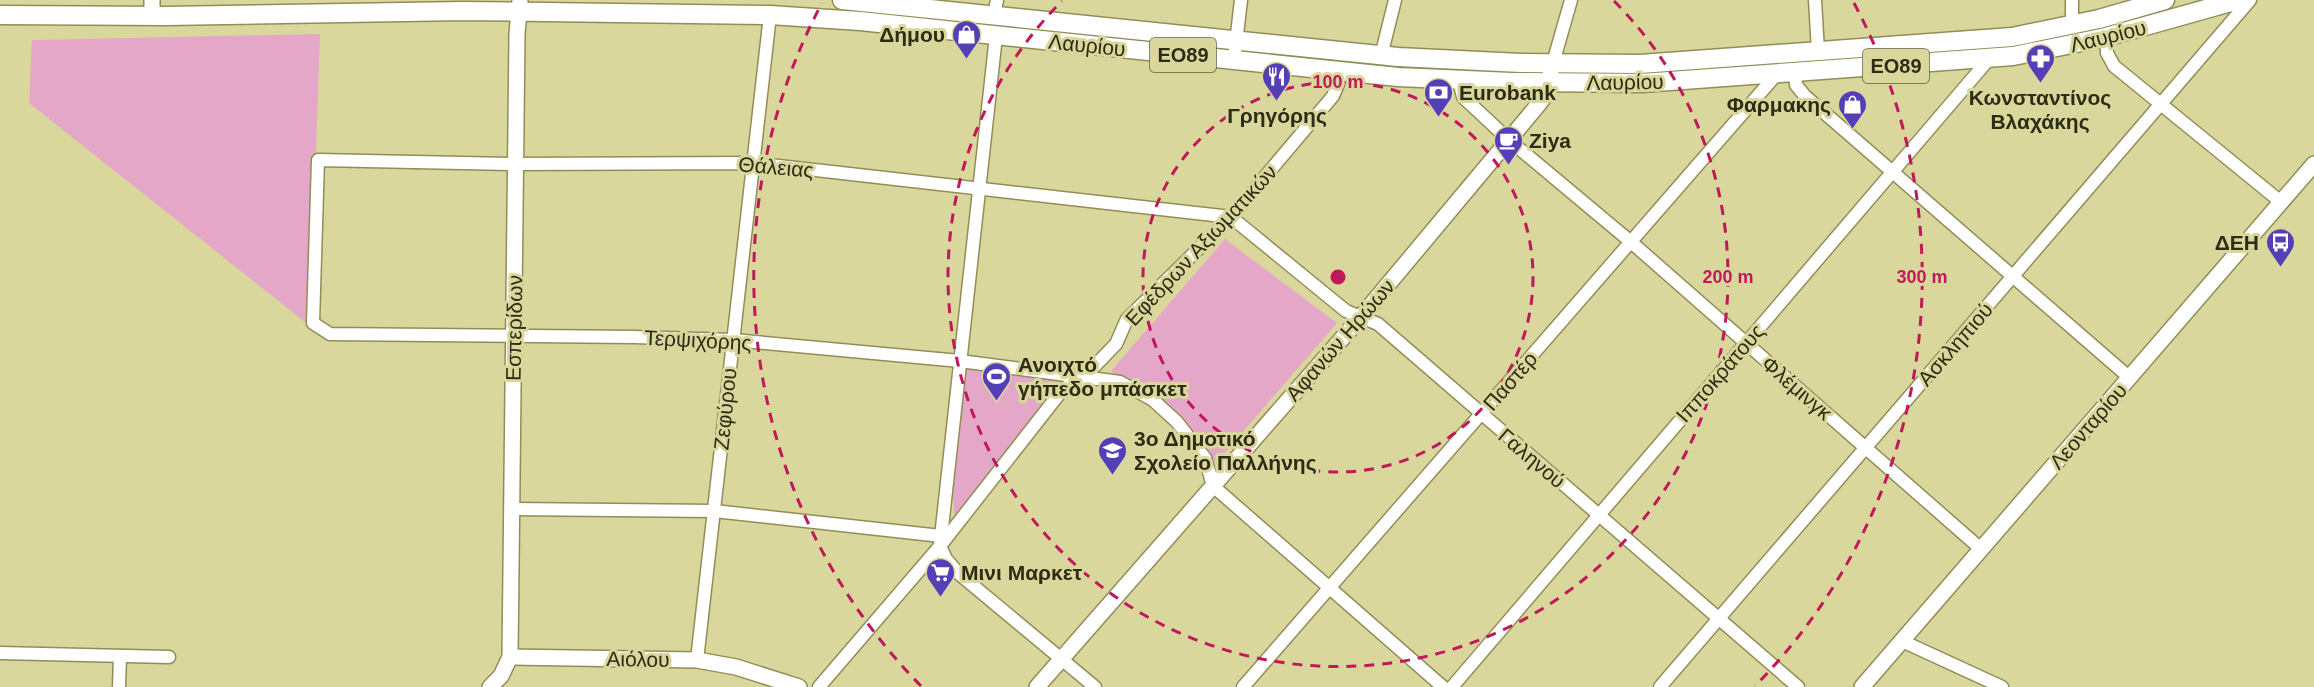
<svg xmlns="http://www.w3.org/2000/svg" width="2314" height="687" font-family="Helvetica,sans-serif">
<style>
.green{fill:#e5a7c8}
.lines{fill:none;stroke-linecap:round;stroke-linejoin:round}
.minor-casing{stroke:#918d56;stroke-width:15}
.tertiary-casing{stroke:#918d56;stroke-width:18}
.primary-casing{stroke:#918d56;stroke-width:21}
.minor{stroke:#fff;stroke-width:12}
.tertiary{stroke:#fff;stroke-width:15}
.primary{stroke:#fff;stroke-width:18}
.ring{fill:none;stroke:#c2185b;stroke-width:3;stroke-dasharray:10 8}
.labels{text-anchor:middle;dominant-baseline:central;stroke-width:6;stroke-linejoin:round;paint-order:stroke}
.shield{fill:#dad79d;stroke:#615f3e;stroke-width:1.5}
.shield-label{font-size:20px;font-weight:bold;fill:#2d2c15}
.poi-label{font-size:21px;font-weight:bold;fill:#2d2c15;stroke:#dad79d;text-anchor:start}
.street-label{font-size:21px;fill:#2d2c15;stroke:#dad79d}
.centre{fill:#c2185b;stroke:#dad79d;stroke-width:3}
.ring-label{font-size:18px;text-anchor:middle;font-weight:bold;fill:#c2185b;stroke:#dad79d;stroke-width:6;stroke-linejoin:round;paint-order:stroke}
</style>
<rect width="100%" height="100%" fill="#dad79d"/>
<g class="green">
<polygon points="320,34 310,326 29,103 32,40"/>
<polygon points="1225,239 1337,323 1216,463 1111,371"/>
<polygon points="962,369 1077,383 954,515 952,472"/>
</g>
<g class="lines">
<defs>
<g id="minor">
<polyline points="1815,0 1818,51"/>
<polyline points="2072,0 2072,25"/>
<polyline points="994,15 997,0"/>
<polyline points="996,36 940,546 946,559 958,573 1095,687"/>
<polyline points="2106,37 2107,53 2114,66 2281,202"/>
<polyline points="1381,56 1395,0"/>
<polyline points="1234,60 1241,0"/>
<polyline points="1553,63 1571,0"/>
<polyline points="1795,74 1796,85 1805,96 2130,378"/>
<polyline points="1459,81 1463,97 1509,140 1631,242 1981,549"/>
<polyline points="512,509 714,511 941,536"/>
<polyline points="1902,641 2002,687"/>
<polyline points="0,653 169,657"/>
<polyline points="697,660 770,15"/>
<polyline points="119,687 120,656"/>
<polyline points="819,687 940,546 1063,389 1085,376 1116,344 1127,319 1231,217 1333,96 1343,72"/>
<polyline points="1243,687 1776,75"/>
<polyline points="1443,687 1213,486 1205,458 1177,422 1153,400 1120,382 960,361 733,340 634,337 330,334 313,323 318,160 515,164 753,163 1231,217 1346,311 1378,324 1798,687"/>
<polyline points="1452,687 1989,59"/>
<polyline points="1660,687 2250,0"/>
</g>
<g id="tertiary">
<polyline points="152,0 152,16"/>
<polyline points="510,657 697,660 736,667 799,687"/>
<polyline points="490,687 501,676 510,657 517,34 520,0"/>
<polyline points="1037,687 1360,318 1538,105 1544,97 1551,71"/>
<polyline points="1862,687 2314,164"/>
</g>
<g id="primary">
<polyline points="842,0 1398,57 1521,63 1640,64 2012,37 2099,19 2165,0"/>
<polyline points="0,15 166,16 463,11 770,15 860,21 1398,77 1512,82 1642,83 2013,56 2106,37 2238,0"/>
</g>
</defs>
<use href="#minor" class="minor-casing"/>
<use href="#tertiary" class="tertiary-casing"/>
<use href="#primary" class="primary-casing"/>
<use href="#minor" class="minor"/>
<use href="#tertiary" class="tertiary"/>
<use href="#primary" class="primary"/>
</g>
<g class="ring">
<circle cx="1338" cy="277" r="195"/>
<path d="M1614 1A390 390 0 1 1 1062 1"/>
<path d="M921 686A584 584 0 0 1 822 3M1854 3A584 584 0 0 1 1755 686"/>
</g>
<defs>
<symbol id="shop-pin" viewBox="-11 -11 22 30"><path d="M0 17L-7.5 6A9.5 9.5 0 1 1 7.5 6Z" fill="#553fb7" stroke="#dad79d"/><path d="M-5-2.5h2.3a2.7 3.5 0 0 1 5.4 0H5L5.5 6h-11ZM-1.5-2.5h3a1.5 2.3 0 0 0-3 0Z" fill="#fff"/></symbol>
<symbol id="pharmacy-pin" viewBox="-11 -11 22 30"><path d="M0 17L-7.5 6A9.5 9.5 0 1 1 7.5 6Z" fill="#553fb7" stroke="#dad79d"/><path d="M-2-6h4v4h4v4h-4v4h-4v-4h-4v-4h4Z" fill="#fff"/></symbol>
<symbol id="restaurant-pin" viewBox="-11 -11 22 30"><path d="M0 17L-7.5 6A9.5 9.5 0 1 1 7.5 6Z" fill="#553fb7" stroke="#dad79d"/><path d="M-5-6h1v4h1v-4h1v4h1v-4h1v5L-1.5 .5V6h-2V.5L-5-1ZM5-6V6H3V1.5H1.5Q1.5-4 5-6Z" fill="#fff"/></symbol>
<symbol id="bank-pin" viewBox="-11 -11 22 30"><path d="M0 17L-7.5 6A9.5 9.5 0 1 1 7.5 6Z" fill="#553fb7" stroke="#dad79d"/><path d="M-6-4H6V4H-6ZM0-2.3a2.3 2.3 0 1 0 0 4.6a2.3 2.3 0 1 0 0-4.6Z" fill="#fff"/></symbol>
<symbol id="cafe-pin" viewBox="-11 -11 22 30"><path d="M0 17L-7.5 6A9.5 9.5 0 1 1 7.5 6Z" fill="#553fb7" stroke="#dad79d"/><path d="M-5.5-4.5H6V0H3Q3 3.5 0 3.5H-2.5Q-5.5 3.5-5.5 0ZM3-3.2v2h1.7v-2ZM-6 4.5H4V6H-6Z" fill="#fff"/></symbol>
<symbol id="bus-pin" viewBox="-11 -11 22 30"><path d="M0 17L-7.5 6A9.5 9.5 0 1 1 7.5 6Z" fill="#553fb7" stroke="#dad79d"/><path d="M-5-6H5V4H4V6H2V4H-2V6H-4V4H-5ZM-3.5-4V0h7V-4ZM-3.5 1.2v1.5H-2V1.2ZM2 1.2v1.5H3.5V1.2Z" fill="#fff"/></symbol>
<symbol id="stadium-pin" viewBox="-11 -11 22 30"><path d="M0 17L-7.5 6A9.5 9.5 0 1 1 7.5 6Z" fill="#553fb7" stroke="#dad79d"/><path d="M0-5a6.5 5 0 1 0 0 10a6.5 5 0 1 0 0-10ZM-3.5-1.8h7v3.6h-7Z" fill="#fff"/></symbol>
<symbol id="school-pin" viewBox="-11 -11 22 30"><path d="M0 17L-7.5 6A9.5 9.5 0 1 1 7.5 6Z" fill="#553fb7" stroke="#dad79d"/><path d="M0-5L7-2L0 1L-7-2ZM-4 1L0 2.5L4 1V4Q0 6-4 4Z" fill="#fff"/></symbol>
<symbol id="supermarket-pin" viewBox="-11 -11 22 30"><path d="M0 17L-7.5 6A9.5 9.5 0 1 1 7.5 6Z" fill="#553fb7" stroke="#dad79d"/><path d="M-6-5.5h2.5l.6 2H6L4.5 2H-2.5L-4.4-4H-6ZM-1.5 3.2a1.3 1.3 0 1 0 .1 0ZM3 3.2a1.3 1.3 0 1 0 .1 0Z" fill="#fff"/></symbol>
</defs>
<g fill-rule="evenodd">
<use href="#shop-pin" x="950" y="18" width="33" height="45"/>
<use href="#pharmacy-pin" x="2024" y="42" width="33" height="45"/>
<use href="#restaurant-pin" x="1260" y="60" width="33" height="45"/>
<use href="#bank-pin" x="1422" y="76" width="33" height="45"/>
<use href="#shop-pin" x="1836" y="88" width="33" height="45"/>
<use href="#cafe-pin" x="1492" y="124" width="33" height="45"/>
<use href="#bus-pin" x="2264" y="226" width="33" height="45"/>
<use href="#stadium-pin" x="980" y="360" width="33" height="45"/>
<use href="#school-pin" x="1096" y="434" width="33" height="45"/>
<use href="#supermarket-pin" x="924" y="556" width="33" height="45"/>
</g>
<g class="labels">
<g class="shield">
<rect x="1150" y="38" width="66" height="34" rx="4.5"/>
<rect x="1863" y="49" width="66" height="34" rx="4.5"/>
</g>
<g class="shield-label">
<text x="1183" y="55">ΕΟ89</text>
<text x="1896" y="66">ΕΟ89</text>
</g>
<g class="poi-label">
<text x="945" y="34" text-anchor="end">Δήμου</text>
<text x="1459" y="92">Eurobank</text>
<text x="2040" y="97" text-anchor="middle">Κωνσταντίνος<tspan x="2040" dy="24">Βλαχάκης</tspan></text>
<text x="1831" y="104" text-anchor="end">Φαρμακης</text>
<text x="1277" y="115" text-anchor="middle">Γρηγόρης</text>
<text x="1529" y="140">Ziya</text>
<text x="2259" y="242" text-anchor="end">ΔΕΗ</text>
<text x="1018" y="364">Ανοιχτό<tspan x="1018" dy="24">γήπεδο μπάσκετ</tspan></text>
<text x="1134" y="438">3ο Δημοτικό<tspan x="1134" dy="24">Σχολείο Παλλήνης</tspan></text>
<text x="961" y="572">Μινι Μαρκετ</text>
</g>
<g class="street-label">
<text transform="translate(2108 36) rotate(-14)">Λαυρίου</text>
<text transform="translate(1087 45) rotate(6)">Λαυρίου</text>
<text transform="translate(1625 82) rotate(-1)">Λαυρίου</text>
<text transform="translate(776 167) rotate(5)">Θάλειας</text>
<text transform="translate(1201 245) rotate(-47)">Εφέδρων Αξιωματικών</text>
<text transform="translate(514 328) rotate(-89)">Εσπερίδων</text>
<text transform="translate(698 340) rotate(3)">Τερψιχόρης</text>
<text transform="translate(1340 340) rotate(-49)">Αφανών Ηρώων</text>
<text transform="translate(1955 344) rotate(-49)">Ασκληπιού</text>
<text transform="translate(1720 373) rotate(-49)">Ιπποκράτους</text>
<text transform="translate(1510 381) rotate(-49)">Παστέρ</text>
<text transform="translate(1797 388) rotate(41)">Φλέμινγκ</text>
<text transform="translate(725 409) rotate(-84)">Ζεφύρου</text>
<text transform="translate(2088 426) rotate(-49)">Λεονταρίου</text>
<text transform="translate(1532 458) rotate(40)">Γαληνού</text>
<text transform="translate(638 659) rotate(1)">Αιόλου</text>
</g>
</g>
<circle cx="1338" cy="277" r="9" class="centre"/>
<g class="ring-label">
<text x="1338" y="88">100 m</text>
<text x="1728" y="283">200 m</text>
<text x="1922" y="283">300 m</text>
</g>
</svg>
